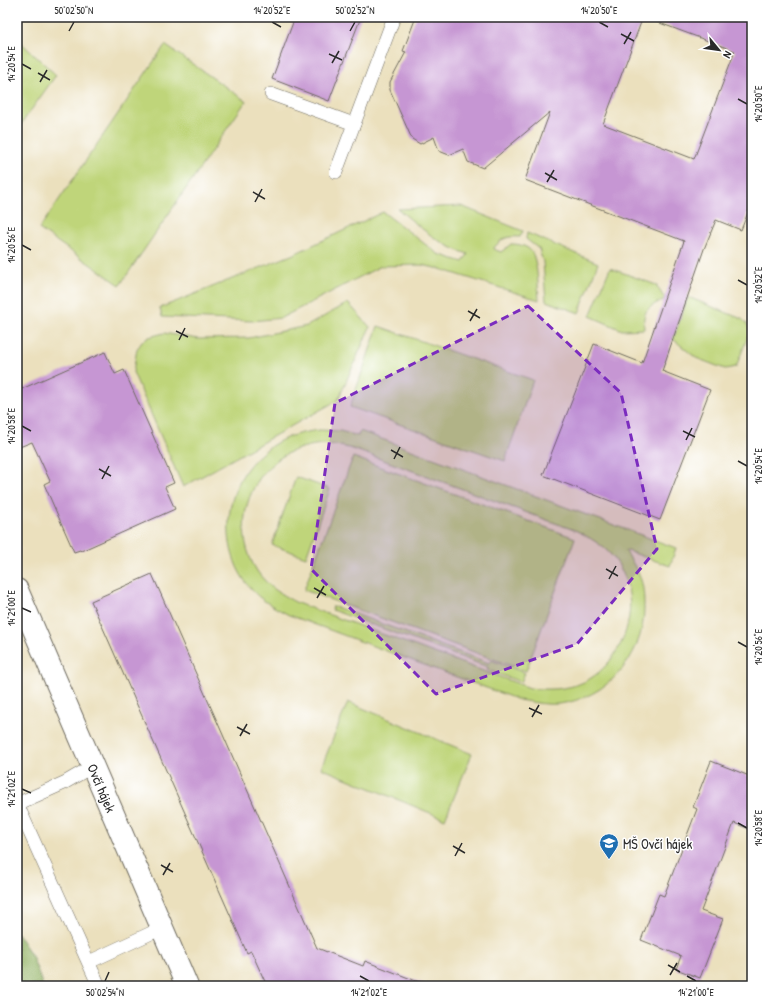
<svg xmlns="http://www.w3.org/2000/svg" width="769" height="1003" font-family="'Patrick Hand',sans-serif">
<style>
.green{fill:#bfd57a;stroke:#758052;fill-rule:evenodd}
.forest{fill:#97b66a;stroke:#61704a}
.building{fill:#c696d3}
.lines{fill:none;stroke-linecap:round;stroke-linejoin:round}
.service-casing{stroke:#6e6a5e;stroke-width:14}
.minor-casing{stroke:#6e6a5e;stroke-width:24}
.service{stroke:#fff;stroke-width:13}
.minor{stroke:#fff;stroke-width:22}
.marked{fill:#7b2cbf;fill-opacity:0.2;stroke:#7b2cbf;stroke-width:3;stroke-dasharray:8 5;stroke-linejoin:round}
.ticks{fill:none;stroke:#2b2b2b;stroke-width:1.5}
.labels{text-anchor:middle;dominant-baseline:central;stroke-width:3;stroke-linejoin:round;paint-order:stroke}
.street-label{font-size:14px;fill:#2b2b2b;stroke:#fff}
.poi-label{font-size:14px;fill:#2b2b2b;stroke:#fff;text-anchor:start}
.neatline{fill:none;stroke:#2b2b2b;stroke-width:1.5}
.ticks-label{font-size:10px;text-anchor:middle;fill:#2b2b2b}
</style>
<rect width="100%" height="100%" fill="#fff"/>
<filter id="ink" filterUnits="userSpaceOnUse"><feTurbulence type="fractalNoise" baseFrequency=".025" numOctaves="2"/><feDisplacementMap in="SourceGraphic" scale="8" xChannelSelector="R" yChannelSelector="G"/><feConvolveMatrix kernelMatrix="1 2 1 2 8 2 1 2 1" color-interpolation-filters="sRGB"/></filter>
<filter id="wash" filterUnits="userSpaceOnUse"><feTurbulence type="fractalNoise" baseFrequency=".012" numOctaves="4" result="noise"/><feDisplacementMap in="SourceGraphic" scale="16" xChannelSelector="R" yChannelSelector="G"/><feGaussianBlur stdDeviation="0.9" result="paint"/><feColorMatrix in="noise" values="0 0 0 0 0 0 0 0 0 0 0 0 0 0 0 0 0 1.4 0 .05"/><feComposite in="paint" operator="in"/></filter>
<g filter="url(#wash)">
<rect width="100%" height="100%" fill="#ebe0bd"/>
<g class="green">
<polygon points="17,39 56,75 17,130"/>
<polygon points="165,45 246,101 120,285 39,229"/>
<path d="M461 206 523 231 520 237C506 236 502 238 493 249L501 252 511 244C517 244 524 245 529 249 538 255 538 289 539 300L440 269 422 265 381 266 281 318 252 321 162 317 160 308 294 254 383 212 438 254 463 262 468 254C440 246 420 227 398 209Z"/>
<polygon points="527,233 598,263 579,313 546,301 543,262 539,249 526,239"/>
<path d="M610 268 656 285 665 299C649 307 642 309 644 329L622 330 590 316Z"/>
<polygon points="688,297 742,319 747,324 750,331 736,367 725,369 696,358 673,339"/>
<polygon points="348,303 370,327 338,400 183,487 133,372 137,349 142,342 149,337 164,333 198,339 249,338 307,326"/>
<polygon points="378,326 533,380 505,461 350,407"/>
<path d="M320 430 340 431 358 436 360 431 676 548 670 566 625 550C631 560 637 569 641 580 644 589 644 600 644 610 643 658 606 699 558 704 544 705 532 702 519 700L289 615C278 609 267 604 258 596 217 559 220 488 261 454 280 438 296 433 320 430ZM322 444 336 445 353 449 577 531C590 538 603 545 612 556 646 595 628 660 584 682 567 690 547 690 530 688L297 603C282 595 267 586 257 571 234 535 243 487 276 461 289 450 306 446 322 444Z"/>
<polygon points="353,457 575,538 526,671 304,590"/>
<polygon points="296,477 330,489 306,557 272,545"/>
<polygon points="333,606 489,663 491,660 525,673 521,682 487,670 488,667 332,610"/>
<polygon points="348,702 472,754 445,819 321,768"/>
</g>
<polygon class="forest" points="17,933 32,956 43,986 17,986"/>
<g id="blocks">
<g class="building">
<polygon points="295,17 361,17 329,101 272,79"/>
<polygon points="416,17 643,17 603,124 694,159 735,51 649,19 650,17 752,17 752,202 741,230 716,220 704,249 662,371 710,390 660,520 543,475 594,344 642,363 684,241 525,180 550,112 483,168 468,162 463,149 449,155 439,151 434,137 420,144 412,139 390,90 390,82 406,52 403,51"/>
<polygon points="105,352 115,374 124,370 174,483 165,487 175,509 81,551 80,550 74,552 44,484 50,481 32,442 17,448 17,391"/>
<polygon points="152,574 317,948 363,966 365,961 424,984 424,986 267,986 251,951 247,953 91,601"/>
<polygon points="711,761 752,777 752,830 734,823 701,911 723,919 700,978 676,969 681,956 641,940 659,894 664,896 697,809 693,807"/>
</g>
</g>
</g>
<g filter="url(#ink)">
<use href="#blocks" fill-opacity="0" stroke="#6e6a5e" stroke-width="1"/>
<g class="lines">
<defs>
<g id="service">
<polyline points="271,94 354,124"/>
<polyline points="336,172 394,17"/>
<polyline points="17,804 99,986"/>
<polyline points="17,804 64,783 93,766"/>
<polyline points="89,962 162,928"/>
</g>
<polyline id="minor" points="17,590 187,986"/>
</defs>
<use href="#service" class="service-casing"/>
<use href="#minor" class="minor-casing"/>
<use href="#service" class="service"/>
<use href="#minor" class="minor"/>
</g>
</g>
<path class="marked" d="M528 306 621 393 657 549 577 644 436 694 311 569 335 403Z"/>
<path class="ticks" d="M272 22 281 27M599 22 608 27M69 31 74 22M350 31 355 22M621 34 634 41M624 44 631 32M329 54 342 60M332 63 339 51M22 64 31 69M38 73 50 80M40 82 47 70M738 99 747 104M545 173 557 180M547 182 554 170M253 192 265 199M255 202 262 189M22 245 31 250M738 280 747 285M468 311 480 318M470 321 477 309M176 331 188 337M179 340 185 328M22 426 31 431M683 431 695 437M686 440 692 428M391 450 403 457M394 459 400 447M738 461 747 466M99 469 111 476M102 479 109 466M606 569 618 576M609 579 616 566M314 588 326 595M317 598 324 586M22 608 31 612M738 642 747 647M529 708 542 714M532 717 539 705M237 727 250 734M240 736 247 724M22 789 31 793M738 823 747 828M453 846 465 853M455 856 462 843M161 865 173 872M163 875 170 863M668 965 680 972M670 975 677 963M360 976 369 981M687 976 696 981M105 981 109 972"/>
<defs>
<symbol id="school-pin" viewBox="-11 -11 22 30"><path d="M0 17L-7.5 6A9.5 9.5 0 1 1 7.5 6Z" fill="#1f6fb2" stroke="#fff"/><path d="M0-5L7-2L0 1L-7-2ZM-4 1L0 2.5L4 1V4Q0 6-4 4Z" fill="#fff"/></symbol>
</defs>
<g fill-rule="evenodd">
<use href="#school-pin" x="598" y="832" width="22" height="30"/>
</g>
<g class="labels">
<g class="street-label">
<text transform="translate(102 788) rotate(67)">Ovčí hájek</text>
</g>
<g class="poi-label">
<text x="623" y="843">MŠ Ovčí hájek</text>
</g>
</g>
<rect width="769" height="1003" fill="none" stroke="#fff" stroke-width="44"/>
<g transform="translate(719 50) rotate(119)" stroke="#ffffff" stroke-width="3" paint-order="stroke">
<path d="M0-3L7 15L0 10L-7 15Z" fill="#2b2b2b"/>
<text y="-6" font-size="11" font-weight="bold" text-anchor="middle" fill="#2b2b2b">N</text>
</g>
<rect x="22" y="22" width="725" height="959" class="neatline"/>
<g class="ticks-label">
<text x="74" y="14">50°02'50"N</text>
<text x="272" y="14">14°20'52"E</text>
<text x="355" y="14">50°02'52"N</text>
<text x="599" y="14">14°20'50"E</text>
<text transform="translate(11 64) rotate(-90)" y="4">14°20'54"E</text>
<text transform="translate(758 104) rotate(-90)" y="4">14°20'50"E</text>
<text transform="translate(11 245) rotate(-90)" y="4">14°20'56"E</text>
<text transform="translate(758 285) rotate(-90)" y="4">14°20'52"E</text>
<text transform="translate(11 426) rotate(-90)" y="4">14°20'58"E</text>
<text transform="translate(758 466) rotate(-90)" y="4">14°20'54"E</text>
<text transform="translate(11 608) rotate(-90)" y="4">14°21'00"E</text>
<text transform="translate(758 647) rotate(-90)" y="4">14°20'56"E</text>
<text transform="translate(11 789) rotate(-90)" y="4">14°21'02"E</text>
<text transform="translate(758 828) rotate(-90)" y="4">14°20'58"E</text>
<text x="105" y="996">50°02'54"N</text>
<text x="369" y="996">14°21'02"E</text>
<text x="696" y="996">14°21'00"E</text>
</g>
</svg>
